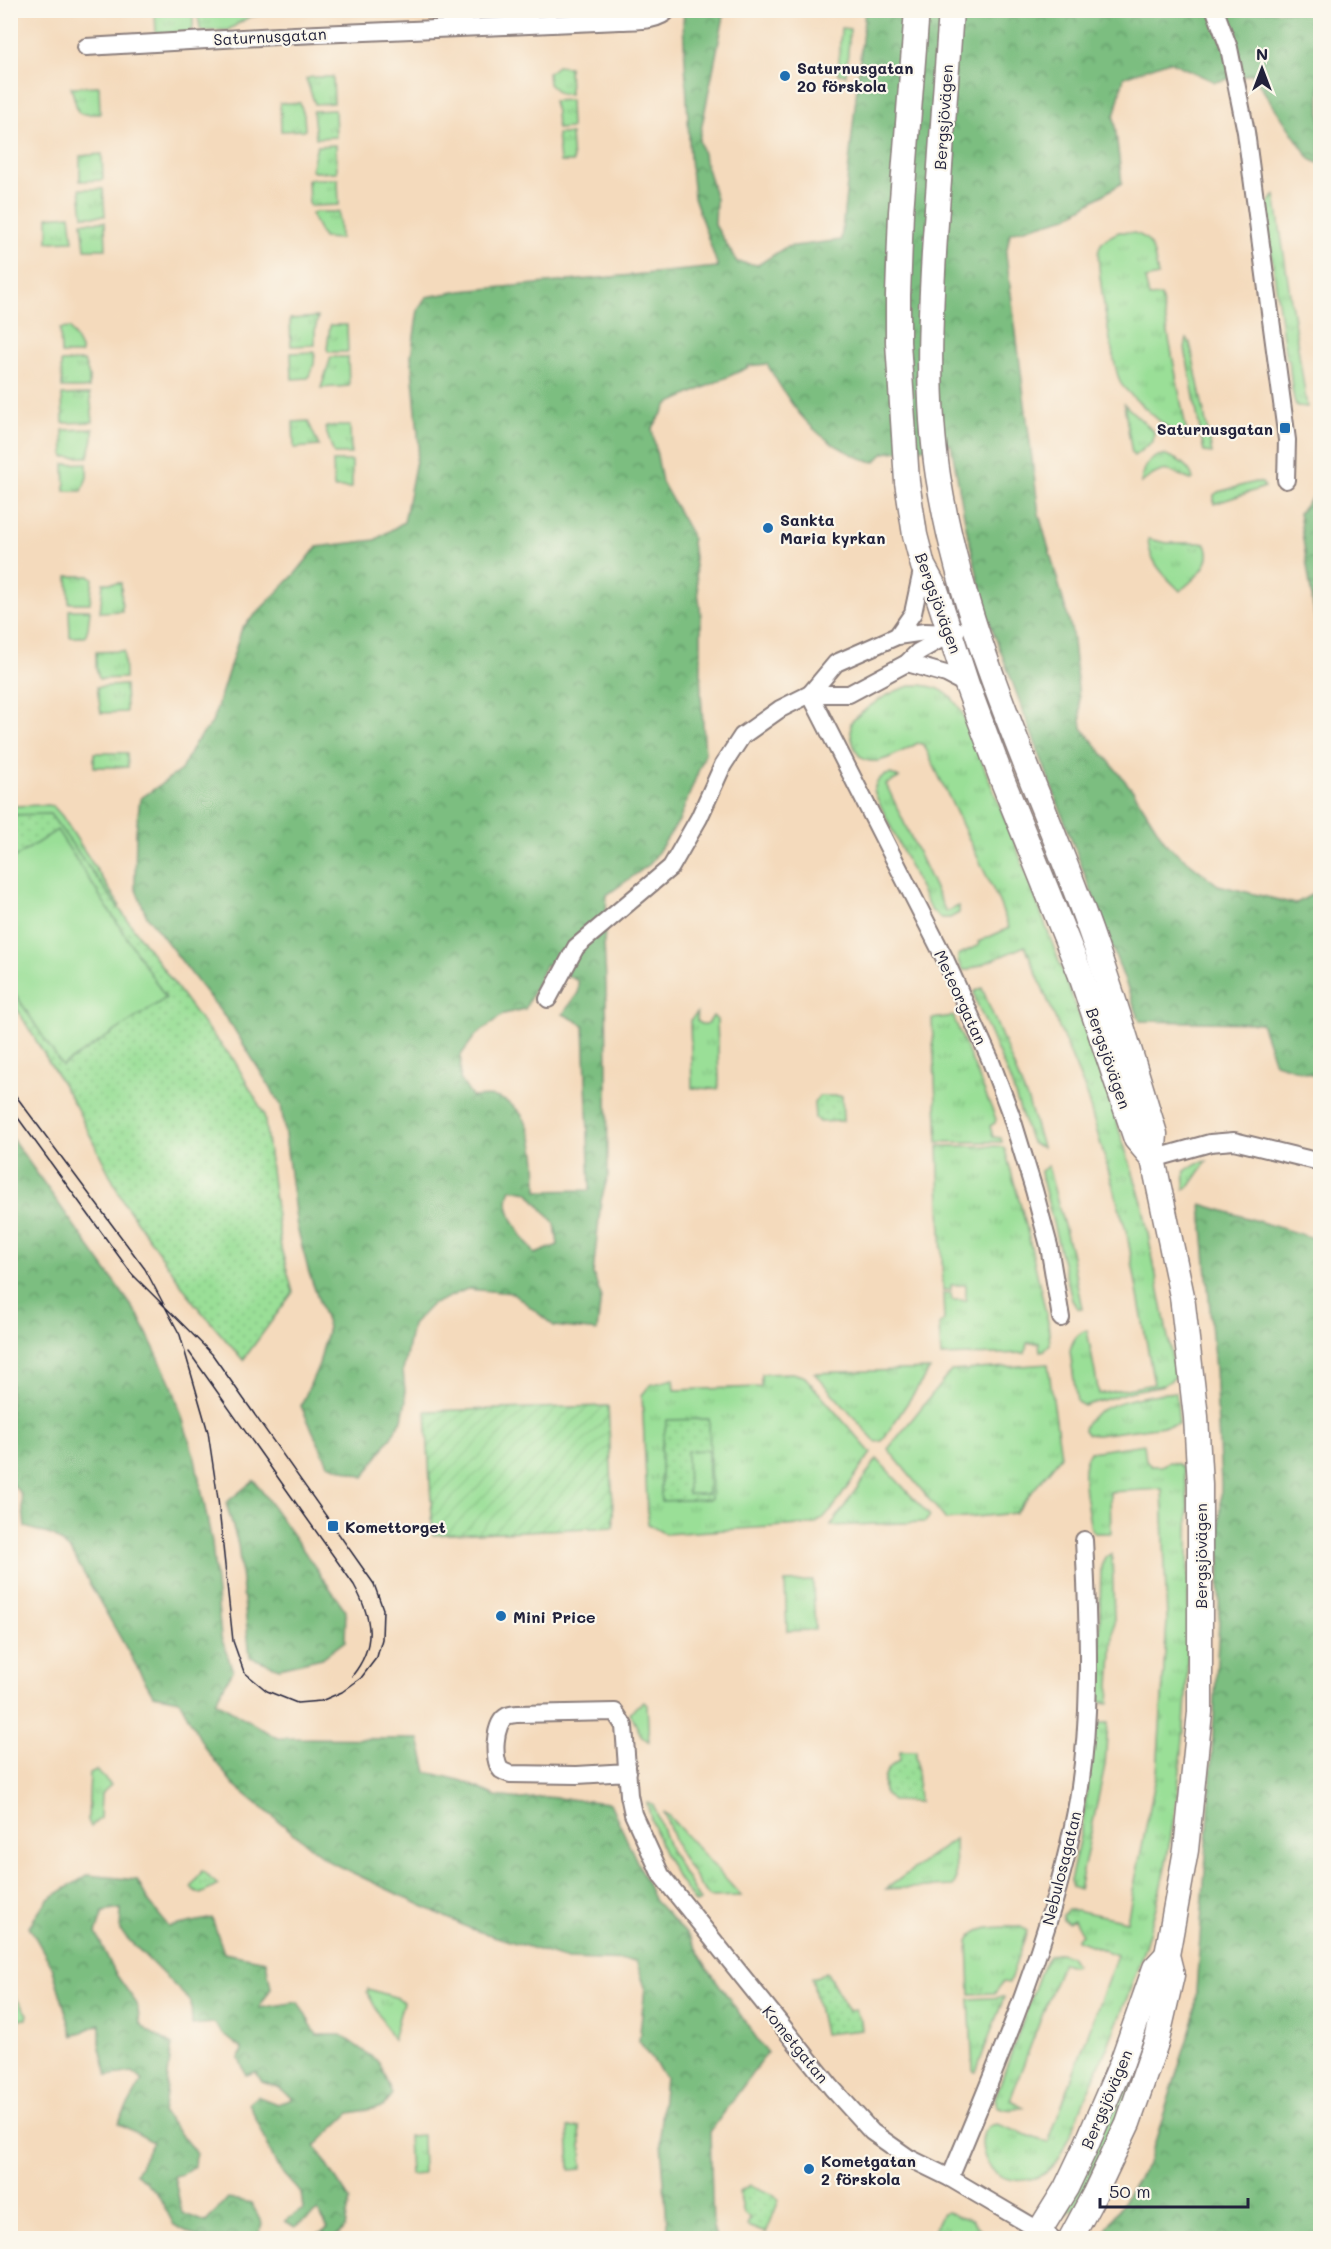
<svg xmlns="http://www.w3.org/2000/svg" width="1331" height="2249" font-family="Mali,sans-serif">
<style>
.grass{fill:url(#grass-tufts);stroke:#5e8069;stroke-width:1.5}
.forest{fill:url(#forest-crowns);stroke:#4e705e;stroke-width:1.5;fill-rule:evenodd}
.park{fill:url(#park-dots);stroke:#5e8069;stroke-width:1.5}
.garden{fill:url(#garden-furrows);stroke:#5e8069;stroke-width:1.5}
.pitch{fill:#9adf97;stroke:#5e8069;stroke-width:1.5}
.lines{fill:none;stroke-linecap:round;stroke-linejoin:round}
.street-casing{stroke:#8b7e7c;stroke-width:20}
.secondary-casing{stroke:#8b7e7c;stroke-width:27}
.street{stroke:#fff;stroke-width:16}
.secondary{stroke:#fff;stroke-width:24}
.tram{stroke:#22223b;stroke-width:1.5}
.poi-dot{fill:#1f6fb2;stroke:#fbf7ec;stroke-width:2}
.labels{text-anchor:middle;dominant-baseline:central;stroke-width:4.5;stroke-linejoin:round;paint-order:stroke}
.street-label{font-size:16px;fill:#22223b;stroke:#fbf7ec}
.poi-label{font-size:16px;font-weight:bold;fill:#22223b;stroke:#fbf7ec;text-anchor:start}
</style>
<defs>
<pattern id="grass-tufts" width="24" height="20" patternUnits="userSpaceOnUse" patternTransform="scale(1.5)"><rect width="24" height="20" fill="#9adf97"/><path d="M3 7l-1-3M5 7V3M7 7l1-3M15 17l-1-3M17 17v-4M19 17l1-3" fill="none" stroke="#84bf83"/></pattern>
<pattern id="forest-crowns" width="20" height="18" patternUnits="userSpaceOnUse" patternTransform="scale(1.5)"><rect width="20" height="18" fill="#7bbe80"/><path d="M2 6a3 3 0 1 1 6 0M12 15a3 3 0 1 1 6 0" fill="none" stroke="#649a6a"/></pattern>
<pattern id="park-dots" width="8" height="8" patternUnits="userSpaceOnUse" patternTransform="scale(1.5)"><rect width="8" height="8" fill="#9adf97"/><path d="M2 2h.1M6 6h.1" fill="none" stroke="#84bf83" stroke-width="1.8" stroke-linecap="round"/></pattern>
<pattern id="garden-furrows" width="10" height="10" patternUnits="userSpaceOnUse" patternTransform="scale(1.5)"><rect width="10" height="10" fill="#9adf97"/><path d="M-1 1l2-2M0 10L10 0M9 11l2-2" fill="none" stroke="#84bf83"/></pattern>
</defs>
<rect width="100%" height="100%" fill="#fbf7ec"/>
<filter id="ink" filterUnits="userSpaceOnUse"><feTurbulence type="fractalNoise" baseFrequency=".0167" numOctaves="2"/><feDisplacementMap in="SourceGraphic" scale="12" xChannelSelector="R" yChannelSelector="G"/><feConvolveMatrix kernelMatrix="1 2 1 2 8 2 1 2 1" color-interpolation-filters="sRGB"/></filter>
<filter id="wash" filterUnits="userSpaceOnUse"><feTurbulence type="fractalNoise" baseFrequency=".008" numOctaves="4" result="noise"/><feDisplacementMap in="SourceGraphic" scale="24" xChannelSelector="R" yChannelSelector="G"/><feGaussianBlur stdDeviation="1.35" result="paint"/><feColorMatrix in="noise" values="0 0 0 0 0 0 0 0 0 0 0 0 0 0 0 0 0 1.4 0 .05"/><feComposite in="paint" operator="in"/></filter>
<g filter="url(#wash)">
<rect width="100%" height="100%" fill="#f4dabc"/>
<g class="grass">
<polygon points="155,11 193,11 193,28 189,32 156,34"/>
<polygon points="197,11 214,11 215,13 278,11 249,17 228,30 202,31 200,29"/>
<polygon points="841,28 850,29 846,75 838,74"/>
<polygon points="557,66 569,67 570,94 560,94 549,84 548,73"/>
<polygon points="312,77 333,77 334,103 315,104 306,79"/>
<polygon points="99,86 100,114 81,114 78,112 71,87"/>
<polygon points="570,100 571,128 557,129 556,112 553,101"/>
<polygon points="300,103 304,115 305,130 281,131 280,103"/>
<polygon points="335,110 336,137 316,138 313,111"/>
<polygon points="557,134 571,134 573,162 560,162"/>
<polygon points="336,145 337,172 314,172 311,170 317,146"/>
<polygon points="102,154 103,180 80,181 80,156"/>
<polygon points="308,179 338,179 339,205 311,206 309,205"/>
<polygon points="80,189 103,189 105,216 83,216"/>
<path d="M1275 195 1307 407 1297 406C1291 399 1291 372 1289 359H1286L1266 214 1267 206Z"/>
<polygon points="314,212 339,212 340,239 323,238 311,214"/>
<polygon points="70,215 73,241 48,242 48,217"/>
<polygon points="82,222 105,222 106,249 85,249"/>
<path d="M1119 232C1153 231 1153 248 1158 276L1145 279 1149 297 1161 296 1187 434 1185 439C1177 438 1124 391 1120 382 1114 368 1095 263 1099 249 1101 240 1111 236 1119 232Z"/>
<polygon points="318,317 315,331 315,345 291,346 290,319"/>
<polygon points="330,325 347,325 348,352 329,352 327,349"/>
<polygon points="70,328 81,349 81,354 61,354 60,329"/>
<polygon points="1187,339 1190,343 1212,453 1204,452 1185,348"/>
<polygon points="315,352 314,364 308,378 292,379 291,353"/>
<polygon points="331,357 348,357 349,386 321,388"/>
<polygon points="84,361 89,376 89,388 62,388 61,362"/>
<polygon points="90,394 93,422 63,423 62,395"/>
<polygon points="1124,404 1154,432 1153,441 1134,456 1132,454"/>
<polygon points="308,421 319,446 294,448 293,422"/>
<polygon points="328,426 350,426 351,454 334,454 325,428"/>
<polygon points="93,429 93,439 88,457 64,457 63,430"/>
<path d="M1162 455C1175 456 1191 467 1193 479L1191 480C1165 470 1167 464 1141 483 1142 470 1149 457 1162 455Z"/>
<polygon points="333,461 352,461 352,488 334,488"/>
<polygon points="87,463 87,477 82,491 65,491 64,464"/>
<polygon points="1255,482 1262,483 1265,487 1214,504 1214,495 1218,492"/>
<path d="M1148 539 1167 543H1205C1217 562 1193 580 1180 591 1164 575 1149 562 1148 539Z"/>
<polygon points="68,576 90,576 93,578 90,603 69,603"/>
<polygon points="103,583 121,583 122,611 100,612"/>
<polygon points="69,610 90,610 88,628 85,637 70,637"/>
<polygon points="124,651 125,678 99,679 96,667 96,652"/>
<polygon points="125,685 126,712 101,713 97,687"/>
<path d="M914 685C938 685 949 691 962 712L1017 849 1104 1082 1142 1202 1174 1369V1378L1164 1385 1133 1391 1084 1406 1077 1402 1070 1351C1072 1341 1077 1333 1087 1330L1099 1394 1154 1384 1127 1234 1084 1087 1025 946 969 970H963L958 961V955L979 945 978 942 1009 928 999 902 924 745 918 743C898 753 865 777 854 746 851 738 850 730 851 722 869 705 889 691 914 685Z"/>
<polygon points="94,753 127,753 128,767 94,767"/>
<path d="M891 774 899 778 886 784 946 912 959 906V913L950 918H940L930 909 876 796 874 790C876 781 881 775 891 774Z"/>
<polygon points="47,805 53,806 62,816 120,906 113,911 11,851 11,806"/>
<polygon points="982,988 1029,1104 1042,1147 1033,1144 1030,1140 1010,1080 976,1001 974,992"/>
<polygon points="697,1013 697,1021 701,1024 708,1024 713,1016 717,1020 719,1080 718,1089 692,1088 690,1020"/>
<polygon points="953,1016 996,1119 995,1123 990,1126 993,1137 1001,1138 1002,1142 938,1142 932,1019"/>
<polygon points="938,1146 996,1146 1002,1147 1005,1150 1025,1221 1048,1322 1050,1344 1045,1350 1040,1351 1039,1343 1027,1343 1025,1353 941,1356 939,1325 944,1320 943,1293 951,1293 952,1300 966,1300 966,1285 951,1285 951,1290 943,1290"/>
<polygon points="1207,1161 1190,1186 1184,1189 1185,1171 1197,1163"/>
<polygon points="1048,1166 1071,1252 1082,1309 1077,1308 1072,1300 1042,1178 1041,1171"/>
<polygon points="1048,1364 1061,1456 1015,1513 946,1520 888,1449 951,1371"/>
<polygon points="930,1369 882,1441 876,1442 814,1373"/>
<polygon points="793,1373 805,1377 871,1453 831,1511 815,1524 665,1534 648,1524 642,1395 650,1385 674,1379 675,1390 761,1387 761,1374"/>
<path d="M1176 1392 1179 1424 1097 1435 1087 1434 1084 1430C1087 1403 1154 1394 1176 1392Z"/>
<path d="M1144 1444 1146 1461 1151 1466H1161L1169 1462C1175 1463 1181 1463 1183 1470 1190 1487 1188 1536 1188 1556 1190 1673 1185 1790 1157 1903 1141 1970 1112 2036 1085 2099 1077 2118 1066 2149 1054 2165 1044 2178 1024 2183 1009 2179 997 2177 988 2167 984 2155 980 2142 981 2125 997 2124L1048 2143 1117 1955 1077 1940V1938L1082 1934 1074 1920 1068 1923 1063 1920 1062 1915 1068 1910H1076L1127 1921 1157 1772 1167 1621 1162 1489 1110 1492 1111 1533H1095L1091 1529C1088 1511 1077 1465 1090 1452Z"/>
<polygon points="877,1459 930,1516 925,1522 831,1526"/>
<polygon points="1112,1554 1114,1619 1109,1703 1100,1702 1098,1697 1101,1567 1105,1557"/>
<polygon points="813,1581 815,1630 787,1631 785,1582"/>
<polygon points="644,1702 647,1705 649,1742 641,1735 630,1713 637,1706"/>
<polygon points="1099,1723 1108,1723 1105,1765 1079,1890 1072,1887 1070,1881 1082,1827 1095,1728"/>
<polygon points="96,1770 111,1785 101,1794 100,1818 91,1827 88,1820 90,1773"/>
<path d="M647 1803 653 1804 671 1852 700 1901 696 1903C673 1876 654 1837 647 1803Z"/>
<polygon points="664,1813 668,1815 741,1896 709,1897 706,1894 678,1850"/>
<polygon points="955,1839 956,1880 953,1886 886,1889"/>
<polygon points="202,1871 218,1885 201,1894 191,1888"/>
<path d="M1021 1927 1027 1931 1009 1983 1003 1982 995 1993 970 1994 968 1942C976 1923 1004 1928 1021 1927Z"/>
<path d="M1060 1953 1070 1956 1075 1964 1073 1966 1062 1963 1010 2100 1024 2107C1014 2110 1007 2111 997 2106L995 2098 1043 1965 1049 1956Z"/>
<polygon points="1164,1970 1131,2091 1075,2208 1061,2217"/>
<polygon points="368,1989 398,1998 403,2002 393,2040 367,1992"/>
<polygon points="10,1991 28,2014 27,2019 11,2020"/>
<polygon points="1004,1997 976,2072 975,2072 973,2070 969,1999"/>
<polygon points="580,2127 582,2169 570,2170 568,2128"/>
<polygon points="422,2135 423,2174 410,2175 408,2136"/>
<path d="M947 2212 971 2220 990 2238H932C935 2229 937 2215 947 2212Z"/>
</g>
<g class="forest">
<path d="M684 11H725L699 140 716 199 715 225 737 262 758 265 786 247 841 240 865 11H1320V164L1310 159 1252 74 1215 82 1169 61 1124 77 1114 117 1122 183 1067 217 1010 233 1006 254 1039 514 1072 632 1082 728 1134 792 1167 845 1218 885 1295 904 1320 890V1077L1275 1063 1261 1023 1140 1021 987 615 967 531 951 444 884 453 875 462C863 461 855 455 844 450 807 432 787 399 767 364L747 366V368L668 404 652 429 662 482 691 534 701 615V694L705 754 679 821 650 864 607 895 604 944 606 981 608 1176 601 1201 593 1274 601 1295 597 1331 554 1326 513 1293 467 1289 431 1305 412 1325 403 1371 406 1400 402 1420 364 1477 328 1464 301 1406 319 1364 328 1327 309 1273 297 1227 281 1105 234 1029 146 915 135 887 136 831 140 799 181 770 195 743 212 723 242 628 295 574 317 547 375 540 404 522 419 445 411 356 418 310 426 297 461 291 718 267 694 197 690 159 683 22ZM546 964 578 981V993L563 1014 584 1025 590 1190 537 1191C537 1157 536 1108 495 1097 488 1095 479 1097 472 1097L460 1079 461 1055 475 1036 504 1014 525 1009ZM511 1189 528 1192 555 1224 558 1245 535 1254C523 1236 500 1212 511 1189Z"/>
<polygon points="1320,488 1320,651 1299,513"/>
<polygon points="11,1137 138,1315 173,1388 195,1459 212,1542 221,1637 233,1671 215,1701 277,1738 419,1739 427,1772 463,1781 495,1796 521,1799 546,1797 610,1803 655,1901 690,1938 705,1964 767,2053 710,2132 713,2228 716,2238 668,2238 660,2128 665,2077 639,2041 645,1987 636,1961 567,1959 471,1929 328,1861 233,1784 205,1748 179,1700 153,1695 71,1551 54,1536 25,1527 21,1494 10,1481"/>
<polygon points="1201,1204 1320,1240 1320,2238 1101,2238 1149,2161 1194,2018 1208,1829 1219,1621 1221,1483 1215,1370"/>
<polygon points="254,1480 346,1611 345,1641 322,1658 279,1668 250,1657 238,1544 226,1503"/>
<path d="M88 1875 137 1880 149 1902 169 1927 212 1918 224 1953 266 1961 271 1988 259 2008 298 2002 317 2035H341L379 2062 392 2094 383 2107 350 2113 315 2146 350 2200 345 2228 334 2238H310L328 2228 318 2211 295 2227 285 2221 303 2209 301 2193 277 2166 249 2103 257 2096 277 2104 293 2099 278 2087 262 2082 256 2072 246 2075 239 2059 242 2049 223 2034 214 2023 192 2025 191 2002 120 1931 121 1909 103 1912 96 1933 115 1973 137 2004 140 2023 148 2031 172 2045C168 2067 168 2090 163 2113L196 2153 195 2166 183 2174 174 2176 182 2213 206 2222 228 2198 251 2203 262 2224 258 2238H199L174 2225 157 2193 136 2173 153 2142 118 2123 142 2081 133 2072 107 2076 100 2048V2024L73 2036 52 1967 29 1926 48 1899Z"/>
</g>
<g class="park">
<polygon points="50,814 205,1026 234,1060 264,1114 281,1248 293,1292 243,1360 195,1304 124,1203 75,1105 11,999 11,815"/>
<polygon points="819,1096 842,1096 843,1121 819,1122 815,1118 814,1103"/>
<polygon points="709,1419 711,1499 661,1501 661,1449 667,1420"/>
<path d="M900 1751H916L919 1802 892 1801 884 1793C882 1778 886 1767 900 1760Z"/>
<polygon points="827,1973 849,2011 855,2009 861,2021 862,2030 824,2034 812,1978"/>
<polygon points="750,2185 774,2195 779,2200 766,2233 747,2226 750,2218 744,2214 739,2192"/>
</g>
<polygon class="garden" points="608,1406 614,1527 433,1535 426,1411"/>
<g class="pitch">
<polygon points="57,830 166,998 62,1066 11,987 11,860"/>
<polygon points="708,1450 708,1494 688,1494 687,1451"/>
</g>
</g>
<g filter="url(#ink)">
<g class="lines">
<defs>
<g id="street">
<polyline points="1215,10 1229,48 1246,132 1287,440 1286,480"/>
<path d="M86 47 295 35 620 21C634 20 658 22 668 10"/>
<polyline points="897,636 913,613 923,566"/>
<polyline points="907,663 946,674 967,685"/>
<polyline points="810,694 945,959 990,1059 1011,1115 1034,1190 1049,1246 1061,1318"/>
<polyline points="810,694 836,663 879,644 897,636 925,632 950,633"/>
<polyline points="548,999 576,947 671,867 699,818 723,765 742,736 780,709 810,694 849,694 907,663 918,652 957,630"/>
<polyline points="1153,1159 1210,1143 1234,1141 1320,1162"/>
<path d="M628 1772 577 1775 510 1774C507 1773 504 1772 501 1770 492 1760 494 1722 507 1716 508 1715 516 1714 517 1714L615 1712 624 1726 629 1795 633 1814 661 1875 832 2088 872 2132 909 2158 950 2178 1052 2238"/>
<path d="M950 2178C998 2063 1047 1949 1073 1826 1093 1733 1089 1635 1084 1540"/>
</g>
<g id="secondary">
<polyline points="917,10 901,212 898,295 898,342 907,482 915,535 923,566 936,590 967,685 1002,779 1080,973 1136,1139 1153,1159"/>
<path d="M951 10C946 86 940 162 935 237 930 317 926 397 938 476 960 617 1020 747 1071 879 1104 963 1129 1049 1155 1134L1153 1159 1182 1296 1196 1417 1200 1485V1712L1186 1850 1167 1955 1172 1975 1157 2040 1128 2123 1094 2195 1071 2238"/>
<polyline points="1035,2238 1066,2188 1086,2146 1122,2062 1155,1968 1167,1955"/>
</g>
</defs>
<use href="#street" class="street-casing"/>
<use href="#secondary" class="secondary-casing"/>
<use href="#street" class="street"/>
<use href="#secondary" class="secondary"/>
<g class="tram">
<path d="M10 1088 145 1269 180 1335 208 1432 218 1499 233 1641 244 1672 267 1691 297 1703 321 1701 342 1692 361 1678 377 1657 382 1639 383 1609 374 1584 212 1354C185 1326 157 1299 130 1272"/>
<polyline points="10,1107 134,1277"/>
<path d="M189 1352 354 1585C372 1618 377 1645 352 1676"/>
</g>
</g>
</g>
<g class="poi-dot">
<circle cx="785" cy="76" r="6"/>
<rect x="1279" y="422" width="12" height="12" rx="3"/>
<circle cx="768" cy="528" r="6"/>
<rect x="327" y="1520" width="12" height="12" rx="3"/>
<circle cx="501" cy="1616" r="6"/>
<circle cx="809" cy="2169" r="6"/>
</g>
<g class="labels">
<g class="street-label">
<text transform="translate(270 36) rotate(-3)">Saturnusgatan</text>
<text transform="translate(943 117) rotate(-86)">Bergsjövägen</text>
<text transform="translate(939 603) rotate(70)">Bergsjövägen</text>
<text transform="translate(961 997) rotate(65)">Meteorgatan</text>
<text transform="translate(1109 1058) rotate(71)">Bergsjövägen</text>
<text transform="translate(1200 1556) rotate(-90)">Bergsjövägen</text>
<text transform="translate(1061 1868) rotate(-76)">Nebulosagatan</text>
<text transform="translate(796 2044) rotate(51)">Kometgatan</text>
<text transform="translate(1106 2099) rotate(-67)">Bergsjövägen</text>
</g>
<g class="poi-label">
<text x="797" y="67">Saturnusgatan<tspan x="797" dy="18">20 förskola</tspan></text>
<text x="1273" y="428" text-anchor="end">Saturnusgatan</text>
<text x="780" y="519">Sankta<tspan x="780" dy="18">Maria kyrkan</tspan></text>
<text x="345" y="1526">Komettorget</text>
<text x="513" y="1616">Mini Price</text>
<text x="821" y="2160">Kometgatan<tspan x="821" dy="18">2 förskola</tspan></text>
</g>
</g>
<rect width="1331" height="2249" fill="none" stroke="#fbf7ec" stroke-width="36"/>
<g transform="translate(1262 69)" stroke="#fbf7ec" stroke-width="4.5" paint-order="stroke">
<path d="M0-4.5L10 22L0 15L-10 22Z" fill="#22223b"/>
<text y="-9" font-size="16" font-weight="bold" text-anchor="middle" fill="#22223b">N</text>
</g>
<path d="M1100 2198v9h148v-9" fill="none" stroke="#22223b" stroke-width="3"/>
<text x="1109" y="2198" font-size="18" fill="#22223b" stroke="#fbf7ec" stroke-width="4.5" paint-order="stroke">50 m</text>
</svg>
